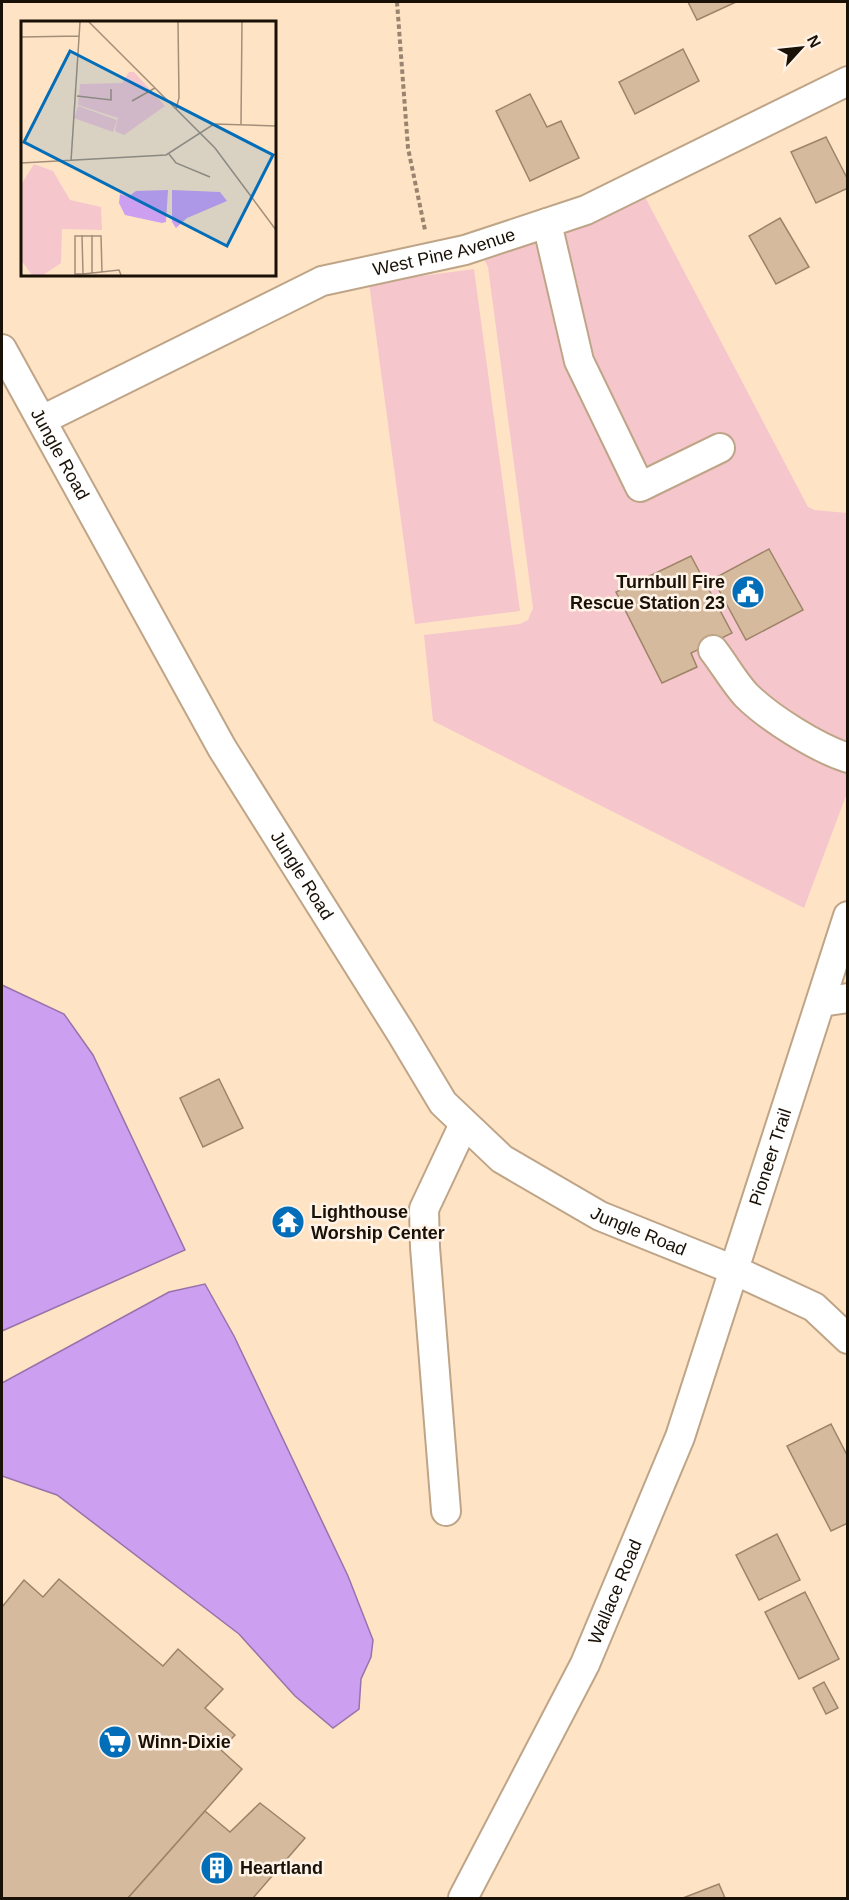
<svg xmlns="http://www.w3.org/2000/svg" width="849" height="1900" font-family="Arial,sans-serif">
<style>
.green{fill:#f6c6cd}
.water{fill:#cc9ff0;stroke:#9674aa;stroke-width:1.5}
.building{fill:#d5ba9d;stroke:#9d8468;stroke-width:1.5}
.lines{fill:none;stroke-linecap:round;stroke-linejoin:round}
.minor-casing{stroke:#bfa588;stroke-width:32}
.path{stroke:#98846f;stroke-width:4;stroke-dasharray:4.5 3;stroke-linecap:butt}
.minor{stroke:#fff;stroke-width:28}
.labels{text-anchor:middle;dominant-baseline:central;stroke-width:5;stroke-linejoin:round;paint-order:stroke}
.street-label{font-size:18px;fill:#191006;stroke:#fff3e7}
.poi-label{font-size:18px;font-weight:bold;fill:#191006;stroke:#fff3e7;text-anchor:start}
.inset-road{fill:none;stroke:#a38f79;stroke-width:1.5}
.view{fill:#026db8;fill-opacity:0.15;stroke:#026db8;stroke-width:3}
.inset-edge{fill:none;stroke:#191006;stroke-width:3}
</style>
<rect width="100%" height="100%" fill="#ffe3c5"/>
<g class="green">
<polygon points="645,197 808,507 815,510 847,513 847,793 804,908 433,721 424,635 520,624 528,620 533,608 488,267 484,259 590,224"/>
<polygon points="474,269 520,611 415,624 369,283"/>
</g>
<g class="water">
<polygon points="2,985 64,1014 93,1055 185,1250 2,1331"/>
<polygon points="205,1284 234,1336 348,1576 373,1640 371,1657 361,1679 359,1709 333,1728 295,1696 239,1634 57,1495 2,1476 2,1383 169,1292"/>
</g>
<g class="building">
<polygon points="688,2 736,2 697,20"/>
<polygon points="683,49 699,81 635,114 619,82"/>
<polygon points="530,94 547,127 561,121 579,158 530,181 496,111"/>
<polygon points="826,137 848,180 848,188 816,203 791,152"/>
<polygon points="780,218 809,267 776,284 749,236"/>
<polygon points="769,549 803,610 746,640 713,579"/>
<polygon points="691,556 732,633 691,653 697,667 662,683 616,592"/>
<polygon points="219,1079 243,1128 203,1147 180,1098"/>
<polygon points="831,1424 848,1457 848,1523 831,1531 787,1446"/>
<polygon points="777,1534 800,1580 759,1600 736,1555"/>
<polygon points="59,1579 163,1666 178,1649 223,1689 205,1708 235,1735 221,1750 242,1769 128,1898 2,1898 2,1607 24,1580 43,1597"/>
<polygon points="805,1592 839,1659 799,1679 765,1612"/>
<polygon points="824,1682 838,1708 826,1714 813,1688"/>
<polygon points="260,1803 305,1838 253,1898 128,1898 205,1811 230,1832"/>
<polygon points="719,1884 725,1898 683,1898"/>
</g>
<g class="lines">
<defs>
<g id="minor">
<polyline points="547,223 579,361 640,487 720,448"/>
<path id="s1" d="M2 349 222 748 401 1033 443 1103 502 1159 600 1216 734 1270 814 1307 848 1339"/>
<path id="s2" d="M42 420 322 281 465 250 586 210 848 81"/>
<path d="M713 650C724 664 734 682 746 695 769 718 817 748 848 758"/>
<polyline points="821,1002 848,998"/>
<polyline points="446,1511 425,1247 424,1209 464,1124"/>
<path id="s3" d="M463 1898 585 1664 680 1437 848 916"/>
</g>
</defs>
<use href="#minor" class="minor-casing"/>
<polyline class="path" points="397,2 408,148 425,230"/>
<use href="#minor" class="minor"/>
</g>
<defs>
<symbol id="civic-disc" viewBox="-11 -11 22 22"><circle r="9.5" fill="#026db8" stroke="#fff3e7"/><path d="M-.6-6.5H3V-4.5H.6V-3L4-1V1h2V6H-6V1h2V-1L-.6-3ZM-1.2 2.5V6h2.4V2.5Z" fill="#fff"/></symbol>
<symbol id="temple-disc" viewBox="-11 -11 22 22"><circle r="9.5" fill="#026db8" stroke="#fff3e7"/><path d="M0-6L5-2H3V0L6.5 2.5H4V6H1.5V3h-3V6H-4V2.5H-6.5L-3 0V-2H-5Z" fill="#fff"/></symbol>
<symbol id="supermarket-disc" viewBox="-11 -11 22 22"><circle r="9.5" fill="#026db8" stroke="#fff3e7"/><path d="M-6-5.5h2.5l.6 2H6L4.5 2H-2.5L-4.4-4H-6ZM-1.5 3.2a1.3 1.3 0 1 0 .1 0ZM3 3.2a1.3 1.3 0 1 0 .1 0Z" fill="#fff"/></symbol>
<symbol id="building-disc" viewBox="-11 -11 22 22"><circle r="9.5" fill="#026db8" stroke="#fff3e7"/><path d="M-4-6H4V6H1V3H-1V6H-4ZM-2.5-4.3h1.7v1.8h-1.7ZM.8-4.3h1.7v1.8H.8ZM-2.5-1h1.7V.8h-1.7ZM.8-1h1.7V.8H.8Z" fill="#fff"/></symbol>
</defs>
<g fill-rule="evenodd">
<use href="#civic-disc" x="729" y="573" width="38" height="38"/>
<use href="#temple-disc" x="269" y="1203" width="38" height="38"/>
<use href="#supermarket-disc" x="96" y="1723" width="38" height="38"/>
<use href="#building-disc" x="198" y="1849" width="38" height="38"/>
</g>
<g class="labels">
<g class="street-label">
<text stroke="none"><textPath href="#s2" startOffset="438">West Pine Avenue</textPath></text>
<text stroke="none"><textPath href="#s1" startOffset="120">Jungle Road</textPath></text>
<text stroke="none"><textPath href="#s1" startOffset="606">Jungle Road</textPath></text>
<text stroke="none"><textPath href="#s3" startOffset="804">Pioneer Trail</textPath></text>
<text stroke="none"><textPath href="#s1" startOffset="1110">Jungle Road</textPath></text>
<text stroke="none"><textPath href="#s3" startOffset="342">Wallace Road</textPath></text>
</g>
<g class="poi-label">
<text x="725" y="582" text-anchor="end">Turnbull Fire<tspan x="725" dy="21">Rescue Station 23</tspan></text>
<text x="311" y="1212">Lighthouse<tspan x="311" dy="21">Worship Center</tspan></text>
<text x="138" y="1742">Winn-Dixie</text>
<text x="240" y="1868">Heartland</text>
</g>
</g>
<g transform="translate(21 21)">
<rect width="255" height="255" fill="#ffe3c5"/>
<path d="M108 51H113L144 85 103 114 94 110 97 97 57 84 59 63 101 62ZM57 85 96 99 92 111 53 97ZM13 143 32 150 49 179 80 186 81 209 41 208 40 242 22 254H11L0 239V164Z" fill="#f6c6cd"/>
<path d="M147 169 145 201 141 202 104 194 98 182 99 173 107 176 115 170ZM151 169 199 171 206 180 166 197 155 207 151 201Z" fill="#cc9ff0"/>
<path class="inset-road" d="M68 1 194 127 255 209M0 16 58 15M56 75 90 79V68M111 80 134 67M155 88 158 77 157 1M220 103 221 1M148 133 155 142 189 156M50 140 59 1M0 142 145 134 193 103 255 105M61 214 62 253M71 214V252M81 251 80 215H54V253H62L98 249 100 254"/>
<path class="view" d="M49 30 252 134 206 225 3 121Z"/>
<rect width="255" height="255" class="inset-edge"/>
</g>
<rect width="849" height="1900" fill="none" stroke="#191006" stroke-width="6"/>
<g transform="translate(801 48) rotate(63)" stroke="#fff3e7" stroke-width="4.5" paint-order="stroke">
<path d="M0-4.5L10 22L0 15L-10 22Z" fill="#191006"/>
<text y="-9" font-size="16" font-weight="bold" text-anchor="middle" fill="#191006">N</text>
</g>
</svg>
